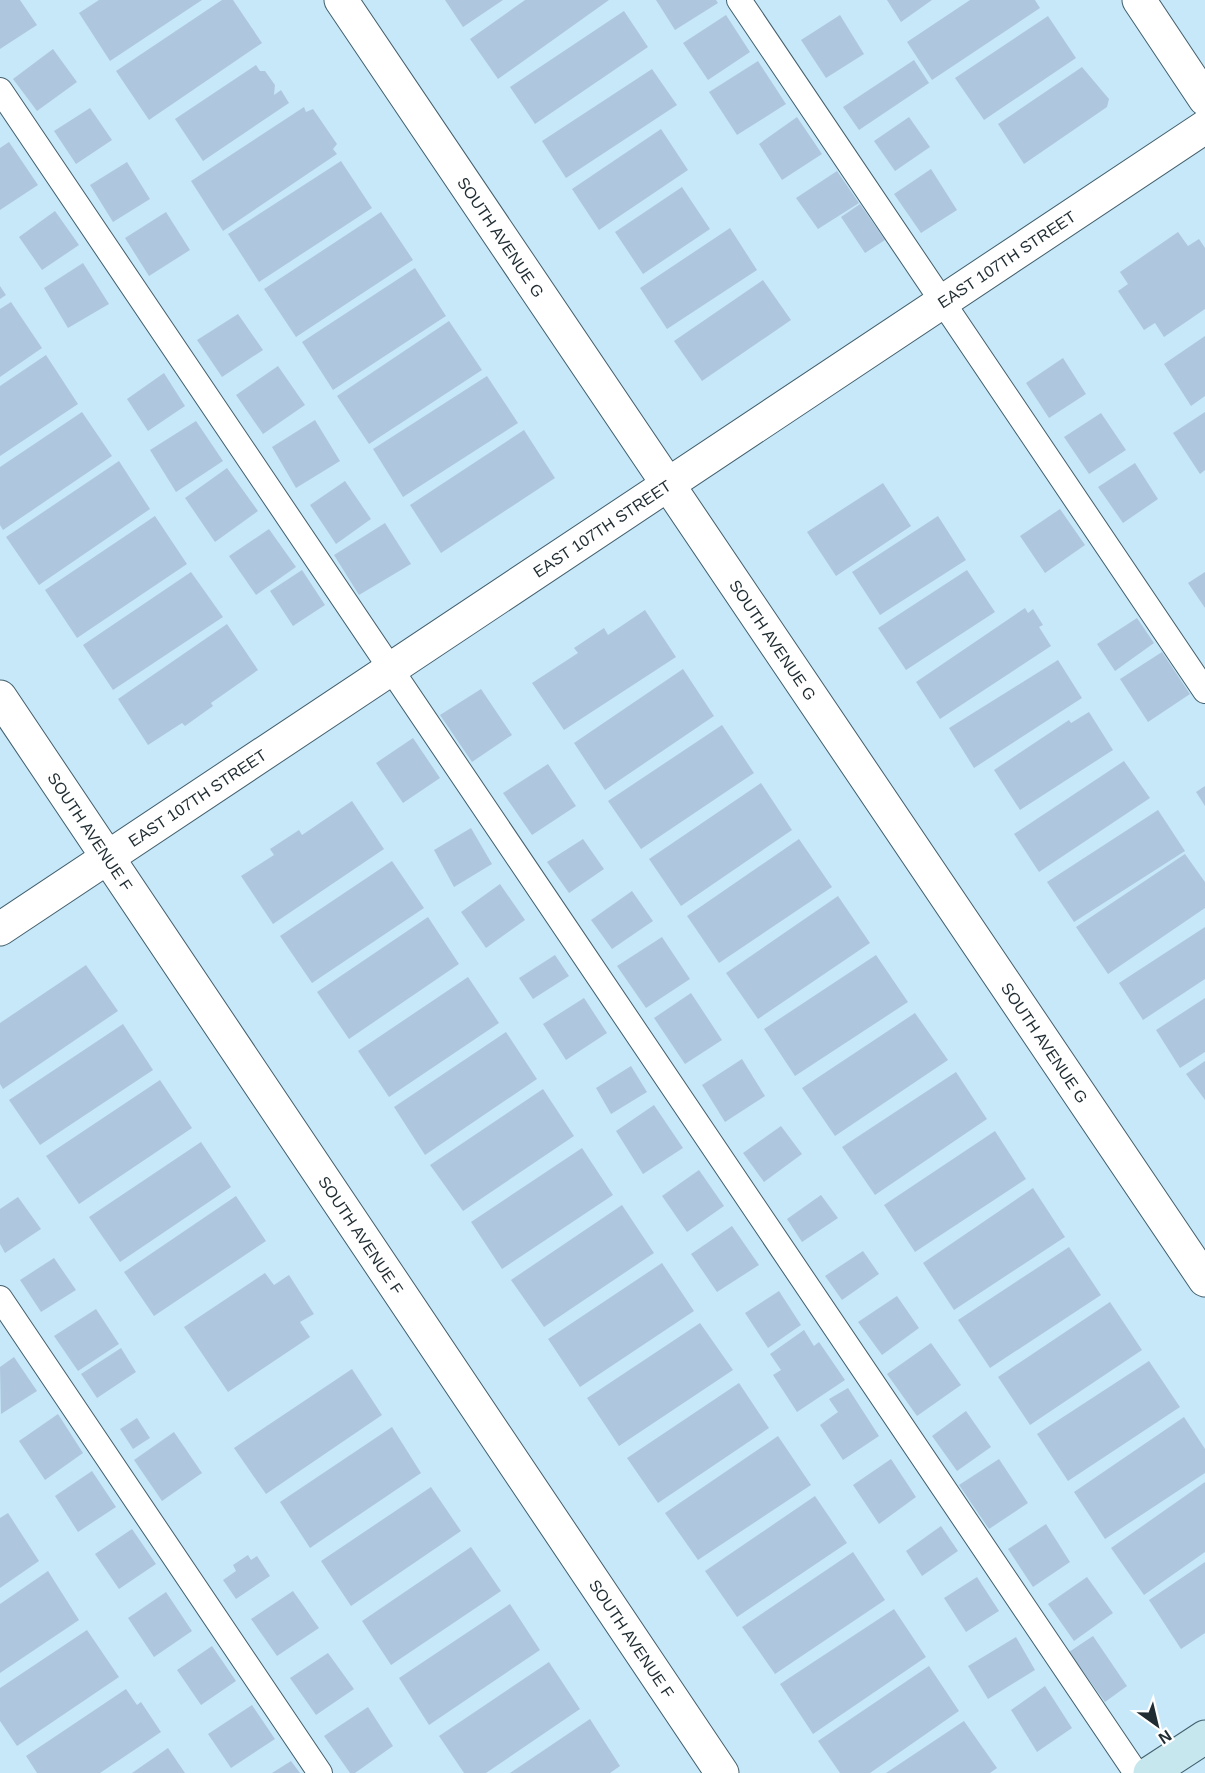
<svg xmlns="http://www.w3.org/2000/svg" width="1205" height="1773" font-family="Arial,sans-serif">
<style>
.building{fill:#afc7de}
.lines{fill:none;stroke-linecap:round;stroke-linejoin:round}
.service-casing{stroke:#425f6d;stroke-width:26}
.minor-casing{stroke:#425f6d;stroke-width:35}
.secondary-casing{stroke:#425f6d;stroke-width:35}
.service{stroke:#fff;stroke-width:24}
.minor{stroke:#fff;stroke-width:33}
.secondary{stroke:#c5e7ed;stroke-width:33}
.labels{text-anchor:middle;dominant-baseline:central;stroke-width:4.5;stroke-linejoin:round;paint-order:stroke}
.street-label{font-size:16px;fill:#1f2c32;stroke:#fff}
</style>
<rect width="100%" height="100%" fill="#c7e8f9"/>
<g class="building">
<polygon points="0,0 20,0 37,25 0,49"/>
<polygon points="99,0 202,0 110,61 79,13"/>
<polygon points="222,0 233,0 262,43 149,120 116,71"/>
<polygon points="445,0 503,0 463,27"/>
<polygon points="525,0 609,0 498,79 470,39"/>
<polygon points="656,0 716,0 718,3 675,30"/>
<polygon points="887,0 932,0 901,22"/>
<polygon points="970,0 1035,0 1040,8 932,80 907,42"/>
<polygon points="624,11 648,47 535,124 510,87"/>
<polygon points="726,15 750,52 708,80 683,43"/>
<polygon points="840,15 864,54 826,78 801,40"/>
<polygon points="1048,16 1076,58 984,120 955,78"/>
<polygon points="53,49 77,82 37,111 13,79"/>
<polygon points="914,60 929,83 859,130 843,107"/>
<polygon points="758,61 786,104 737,135 709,92"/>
<polygon points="256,65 260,71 265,71 275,85 274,95 281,90 289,103 203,161 175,119"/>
<polygon points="1082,67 1109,99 1107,107 1024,164 998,124"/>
<polygon points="652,69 677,105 566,178 542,141"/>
<polygon points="304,107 306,112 313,109 337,144 333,149 337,154 223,231 191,181"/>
<polygon points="90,108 112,140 76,164 54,131"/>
<polygon points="797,117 822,154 782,180 759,144"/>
<polygon points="909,117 930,147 895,171 874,141"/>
<polygon points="661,129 688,170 599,230 572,189"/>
<polygon points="9,142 38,185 0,210 0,148"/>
<polygon points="341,161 372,208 259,282 228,234"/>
<polygon points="127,162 150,199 113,222 90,185"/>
<polygon points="931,169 957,210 921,233 894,194"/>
<polygon points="837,171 859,203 818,229 796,198"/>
<polygon points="682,187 710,229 643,274 615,232"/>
<polygon points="860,204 885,240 865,253 841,217"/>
<polygon points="55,211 79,245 42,270 19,237"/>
<polygon points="166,212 190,250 149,276 125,238"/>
<polygon points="381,212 413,260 296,337 264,289"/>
<polygon points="730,228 757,270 667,329 640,288"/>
<polygon points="1178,232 1188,246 1199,239 1205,248 1205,309 1164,337 1155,323 1144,330 1118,291 1128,284 1120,272"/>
<polygon points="83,263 109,304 68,328 44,288"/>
<polygon points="415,268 446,316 333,390 302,342"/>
<polygon points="763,280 791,320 702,381 674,341"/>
<polygon points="0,286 6,295 0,299"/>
<polygon points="11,302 42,348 0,377 0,309"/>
<polygon points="238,314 263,350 222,377 197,340"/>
<polygon points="449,321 482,370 369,444 337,396"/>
<polygon points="1205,336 1205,396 1191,406 1164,364"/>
<polygon points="46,355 78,404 0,456 0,386"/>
<polygon points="1063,358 1086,394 1049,418 1026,383"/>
<polygon points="278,366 305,405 263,434 236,395"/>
<polygon points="164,373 185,406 148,431 127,399"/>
<polygon points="487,376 518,423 403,497 373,449"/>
<polygon points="82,412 112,456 3,530 0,525 0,467"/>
<polygon points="1205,412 1205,470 1200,474 1173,433"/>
<polygon points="1101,413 1126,450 1089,474 1064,437"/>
<polygon points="315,420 340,461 296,488 272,447"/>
<polygon points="196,421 223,461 176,492 150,450"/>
<polygon points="524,430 555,478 441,553 410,505"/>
<polygon points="119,461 150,509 39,585 6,537"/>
<polygon points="1135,463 1158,499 1123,523 1098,487"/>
<polygon points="227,468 258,511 215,542 185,498"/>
<polygon points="345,481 371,519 336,544 310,505"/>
<polygon points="883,483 911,526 836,576 807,532"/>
<polygon points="1060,509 1085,545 1045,573 1020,536"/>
<polygon points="155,516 187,564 77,638 45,590"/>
<polygon points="938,516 966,560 880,615 852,572"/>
<polygon points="385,523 411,564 359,595 334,555"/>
<polygon points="269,529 296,567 256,595 229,556"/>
<polygon points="302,570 325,605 293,626 270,591"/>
<polygon points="967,570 995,612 906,670 878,628"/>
<polygon points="191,572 223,617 113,690 83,645"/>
<polygon points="1205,572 1205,608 1188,583"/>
<polygon points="1025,608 1028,613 1033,609 1043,625 1039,627 1051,646 940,719 916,682"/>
<polygon points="645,610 676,657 564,730 532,683 578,653 574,648 604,628 608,635"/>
<polygon points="1137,618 1154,643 1115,671 1097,644"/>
<polygon points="227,624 258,670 211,703 213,706 185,726 182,723 148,745 118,699"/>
<polygon points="1162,652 1190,694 1148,722 1120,679"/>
<polygon points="1058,660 1082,698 974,768 949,728"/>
<polygon points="683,669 714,716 605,790 574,743"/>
<polygon points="481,689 512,735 472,762 440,715"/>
<polygon points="1089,712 1113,750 1020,810 994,770 1069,720 1071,723"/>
<polygon points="722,725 754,773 641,849 608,801"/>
<polygon points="413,738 440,778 403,803 376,763"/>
<polygon points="1124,761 1150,798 1039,872 1014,834"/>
<polygon points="548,764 576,806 532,835 503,793"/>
<polygon points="761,783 792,830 681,906 649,859"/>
<polygon points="1205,786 1205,806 1196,792"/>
<polygon points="352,801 384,849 273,924 241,876 274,855 270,849 299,830 302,835"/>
<polygon points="1158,810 1185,851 1074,922 1047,882"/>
<polygon points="471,828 492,864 454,887 434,850"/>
<polygon points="583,839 604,869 569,893 547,862"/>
<polygon points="799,839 832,887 719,963 687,916"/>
<polygon points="1185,854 1205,882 1205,908 1108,974 1076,927"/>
<polygon points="392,861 424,908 312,983 280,936"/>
<polygon points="500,884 525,920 486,948 461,912"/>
<polygon points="632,891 653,921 612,949 591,920"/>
<polygon points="838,896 870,943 758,1019 726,973"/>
<polygon points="428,917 459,964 349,1039 317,992"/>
<polygon points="1205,927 1205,979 1143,1020 1119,983"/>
<polygon points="662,937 690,979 646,1008 617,966"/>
<polygon points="555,955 569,976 533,999 519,978"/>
<polygon points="876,955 908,1002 795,1076 764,1029"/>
<polygon points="86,965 118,1011 3,1089 0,1084 0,1023"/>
<polygon points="468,977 499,1023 389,1097 358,1051"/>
<polygon points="691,993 722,1040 685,1064 654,1018"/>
<polygon points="584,998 607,1033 566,1060 543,1024"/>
<polygon points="1205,998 1205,1052 1180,1068 1156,1030"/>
<polygon points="915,1013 948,1060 835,1136 802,1088"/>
<polygon points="123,1024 153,1070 40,1145 9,1100"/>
<polygon points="506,1032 537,1079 425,1155 394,1107"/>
<polygon points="742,1059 765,1096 725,1122 702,1085"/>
<polygon points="1205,1061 1205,1100 1186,1074"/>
<polygon points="631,1066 647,1092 611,1114 596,1088"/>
<polygon points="956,1072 987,1119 875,1195 842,1147"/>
<polygon points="160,1080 192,1128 79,1204 46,1156"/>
<polygon points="543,1089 574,1136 463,1211 430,1165"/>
<polygon points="654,1105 683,1148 643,1174 616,1131"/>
<polygon points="781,1126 802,1154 764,1182 743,1153"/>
<polygon points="995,1131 1026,1179 915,1252 884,1205"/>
<polygon points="201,1142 231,1187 120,1262 89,1217"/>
<polygon points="582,1148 613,1195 502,1269 471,1222"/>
<polygon points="699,1170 724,1206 687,1232 662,1196"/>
<polygon points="1033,1188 1065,1237 954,1310 923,1263"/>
<polygon points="821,1195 838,1218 802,1242 787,1219"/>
<polygon points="236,1196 266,1241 154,1316 124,1272"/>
<polygon points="18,1197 41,1229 5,1253 0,1244 0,1209"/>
<polygon points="622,1205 654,1253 544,1327 511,1280"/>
<polygon points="732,1226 759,1265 717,1292 691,1254"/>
<polygon points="1069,1247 1101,1295 990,1368 958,1320"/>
<polygon points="863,1251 879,1274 842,1300 825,1276"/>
<polygon points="54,1258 76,1290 41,1312 20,1280"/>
<polygon points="662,1263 694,1311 580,1387 548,1339"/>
<polygon points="265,1273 274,1285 289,1275 314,1314 300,1322 310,1337 228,1392 184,1327"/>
<polygon points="779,1291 801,1325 768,1348 745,1313"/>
<polygon points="897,1296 919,1328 882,1355 858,1322"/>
<polygon points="1110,1302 1142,1350 1030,1425 998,1377"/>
<polygon points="96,1309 119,1344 78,1371 54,1336"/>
<polygon points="700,1323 733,1370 619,1446 587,1398"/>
<polygon points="804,1330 814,1346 819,1342 845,1380 797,1412 773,1375 781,1370 770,1354"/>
<polygon points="931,1343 961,1385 917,1416 887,1374"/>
<polygon points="121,1348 136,1372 97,1398 81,1374"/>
<polygon points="14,1357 37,1391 1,1414 0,1367"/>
<polygon points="1149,1361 1180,1407 1068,1481 1037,1434"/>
<polygon points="352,1369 382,1415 266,1494 234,1448"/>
<polygon points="739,1383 769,1428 658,1503 627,1458"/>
<polygon points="848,1388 879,1436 843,1460 820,1425 838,1412 829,1399"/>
<polygon points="966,1411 991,1447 957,1471 932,1436"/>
<polygon points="58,1414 83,1453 45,1480 19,1441"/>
<polygon points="1184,1417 1205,1449 1205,1473 1105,1539 1074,1492"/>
<polygon points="137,1418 150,1438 133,1449 120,1429"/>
<polygon points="392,1427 421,1473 310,1548 280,1502"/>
<polygon points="174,1432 202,1473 162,1501 134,1460"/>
<polygon points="778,1436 811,1485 698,1560 665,1513"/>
<polygon points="891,1459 916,1497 879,1524 853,1485"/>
<polygon points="999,1459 1028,1503 989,1529 959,1485"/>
<polygon points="92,1471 116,1507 78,1532 55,1496"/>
<polygon points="1205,1482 1205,1552 1144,1595 1111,1548"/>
<polygon points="431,1487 461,1531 351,1606 321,1561"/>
<polygon points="815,1496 847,1543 737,1617 705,1571"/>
<polygon points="8,1513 39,1561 0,1588 0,1518"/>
<polygon points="1046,1524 1070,1562 1033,1587 1008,1549"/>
<polygon points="941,1526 958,1551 922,1576 906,1551"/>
<polygon points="132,1529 156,1564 119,1589 95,1554"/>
<polygon points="471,1547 501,1591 391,1665 362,1621"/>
<polygon points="853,1552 885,1600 775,1674 742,1627"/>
<polygon points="248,1555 251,1560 257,1556 270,1576 236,1599 223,1580 236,1571 233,1565"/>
<polygon points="1205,1562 1205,1633 1181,1649 1149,1600"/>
<polygon points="48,1571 79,1620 0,1673 0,1604"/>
<polygon points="977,1577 999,1611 966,1632 944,1598"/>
<polygon points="1087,1577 1113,1613 1074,1641 1048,1604"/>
<polygon points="293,1591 319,1628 277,1656 251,1619"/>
<polygon points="166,1592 192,1631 154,1657 128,1618"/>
<polygon points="510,1604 540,1650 429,1725 399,1678"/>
<polygon points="894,1609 926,1657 813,1734 780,1684"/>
<polygon points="87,1630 119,1677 17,1746 0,1721 0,1688"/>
<polygon points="1093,1636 1127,1686 1105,1702 1069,1652"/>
<polygon points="1016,1637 1035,1670 988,1699 968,1666"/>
<polygon points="212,1646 236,1681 201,1705 177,1670"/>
<polygon points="328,1653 354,1689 316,1715 290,1678"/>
<polygon points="549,1662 580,1709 486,1773 464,1773 439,1736"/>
<polygon points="929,1666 959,1711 870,1773 840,1773 818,1741"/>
<polygon points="1045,1686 1072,1728 1037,1752 1011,1710"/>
<polygon points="126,1689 137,1705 141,1702 161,1732 100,1773 37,1773 26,1756"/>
<polygon points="252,1705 275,1739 231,1768 208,1734"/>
<polygon points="368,1707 393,1746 355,1773 350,1773 324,1736"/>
<polygon points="590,1719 620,1766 610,1773 510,1773"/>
<polygon points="964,1721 997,1768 990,1773 886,1773"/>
<polygon points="168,1748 185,1773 132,1773"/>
<polygon points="291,1761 300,1773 272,1773"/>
</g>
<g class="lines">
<defs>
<g id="service">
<polyline points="739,0 1205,691"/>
<polyline points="0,90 1136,1773"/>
<polyline points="0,1298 320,1773"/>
</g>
<g id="minor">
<path id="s1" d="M341 0 1205 1280"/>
<polyline points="1139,0 1205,99"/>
<path id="s2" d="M0 697 722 1773"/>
<path id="s3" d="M0 929 1205 127"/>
</g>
<polyline id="secondary" points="1150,1773 1205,1737"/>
</defs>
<use href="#service" class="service-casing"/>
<use href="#minor" class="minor-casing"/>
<use href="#secondary" class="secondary-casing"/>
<use href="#service" class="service"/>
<use href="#minor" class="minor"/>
<use href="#secondary" class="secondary"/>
</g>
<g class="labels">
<g class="street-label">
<text stroke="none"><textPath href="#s1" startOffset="286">SOUTH AVENUE G</textPath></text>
<text stroke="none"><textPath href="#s3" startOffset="1209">EAST 107TH STREET</textPath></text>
<text stroke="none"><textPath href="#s3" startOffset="723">EAST 107TH STREET</textPath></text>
<text stroke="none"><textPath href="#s1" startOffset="772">SOUTH AVENUE G</textPath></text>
<text stroke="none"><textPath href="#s3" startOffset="237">EAST 107TH STREET</textPath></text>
<text stroke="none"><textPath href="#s2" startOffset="162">SOUTH AVENUE F</textPath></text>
<text stroke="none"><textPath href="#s1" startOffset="1258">SOUTH AVENUE G</textPath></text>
<text stroke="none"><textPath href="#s2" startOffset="648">SOUTH AVENUE F</textPath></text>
<text stroke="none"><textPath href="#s2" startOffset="1134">SOUTH AVENUE F</textPath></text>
</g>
</g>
<g transform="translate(1157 1725) rotate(146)" stroke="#ffffff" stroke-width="4.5" paint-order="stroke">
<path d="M0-4.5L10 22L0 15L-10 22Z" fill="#1f2c32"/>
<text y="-9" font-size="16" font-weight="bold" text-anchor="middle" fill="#1f2c32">N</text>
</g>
</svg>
